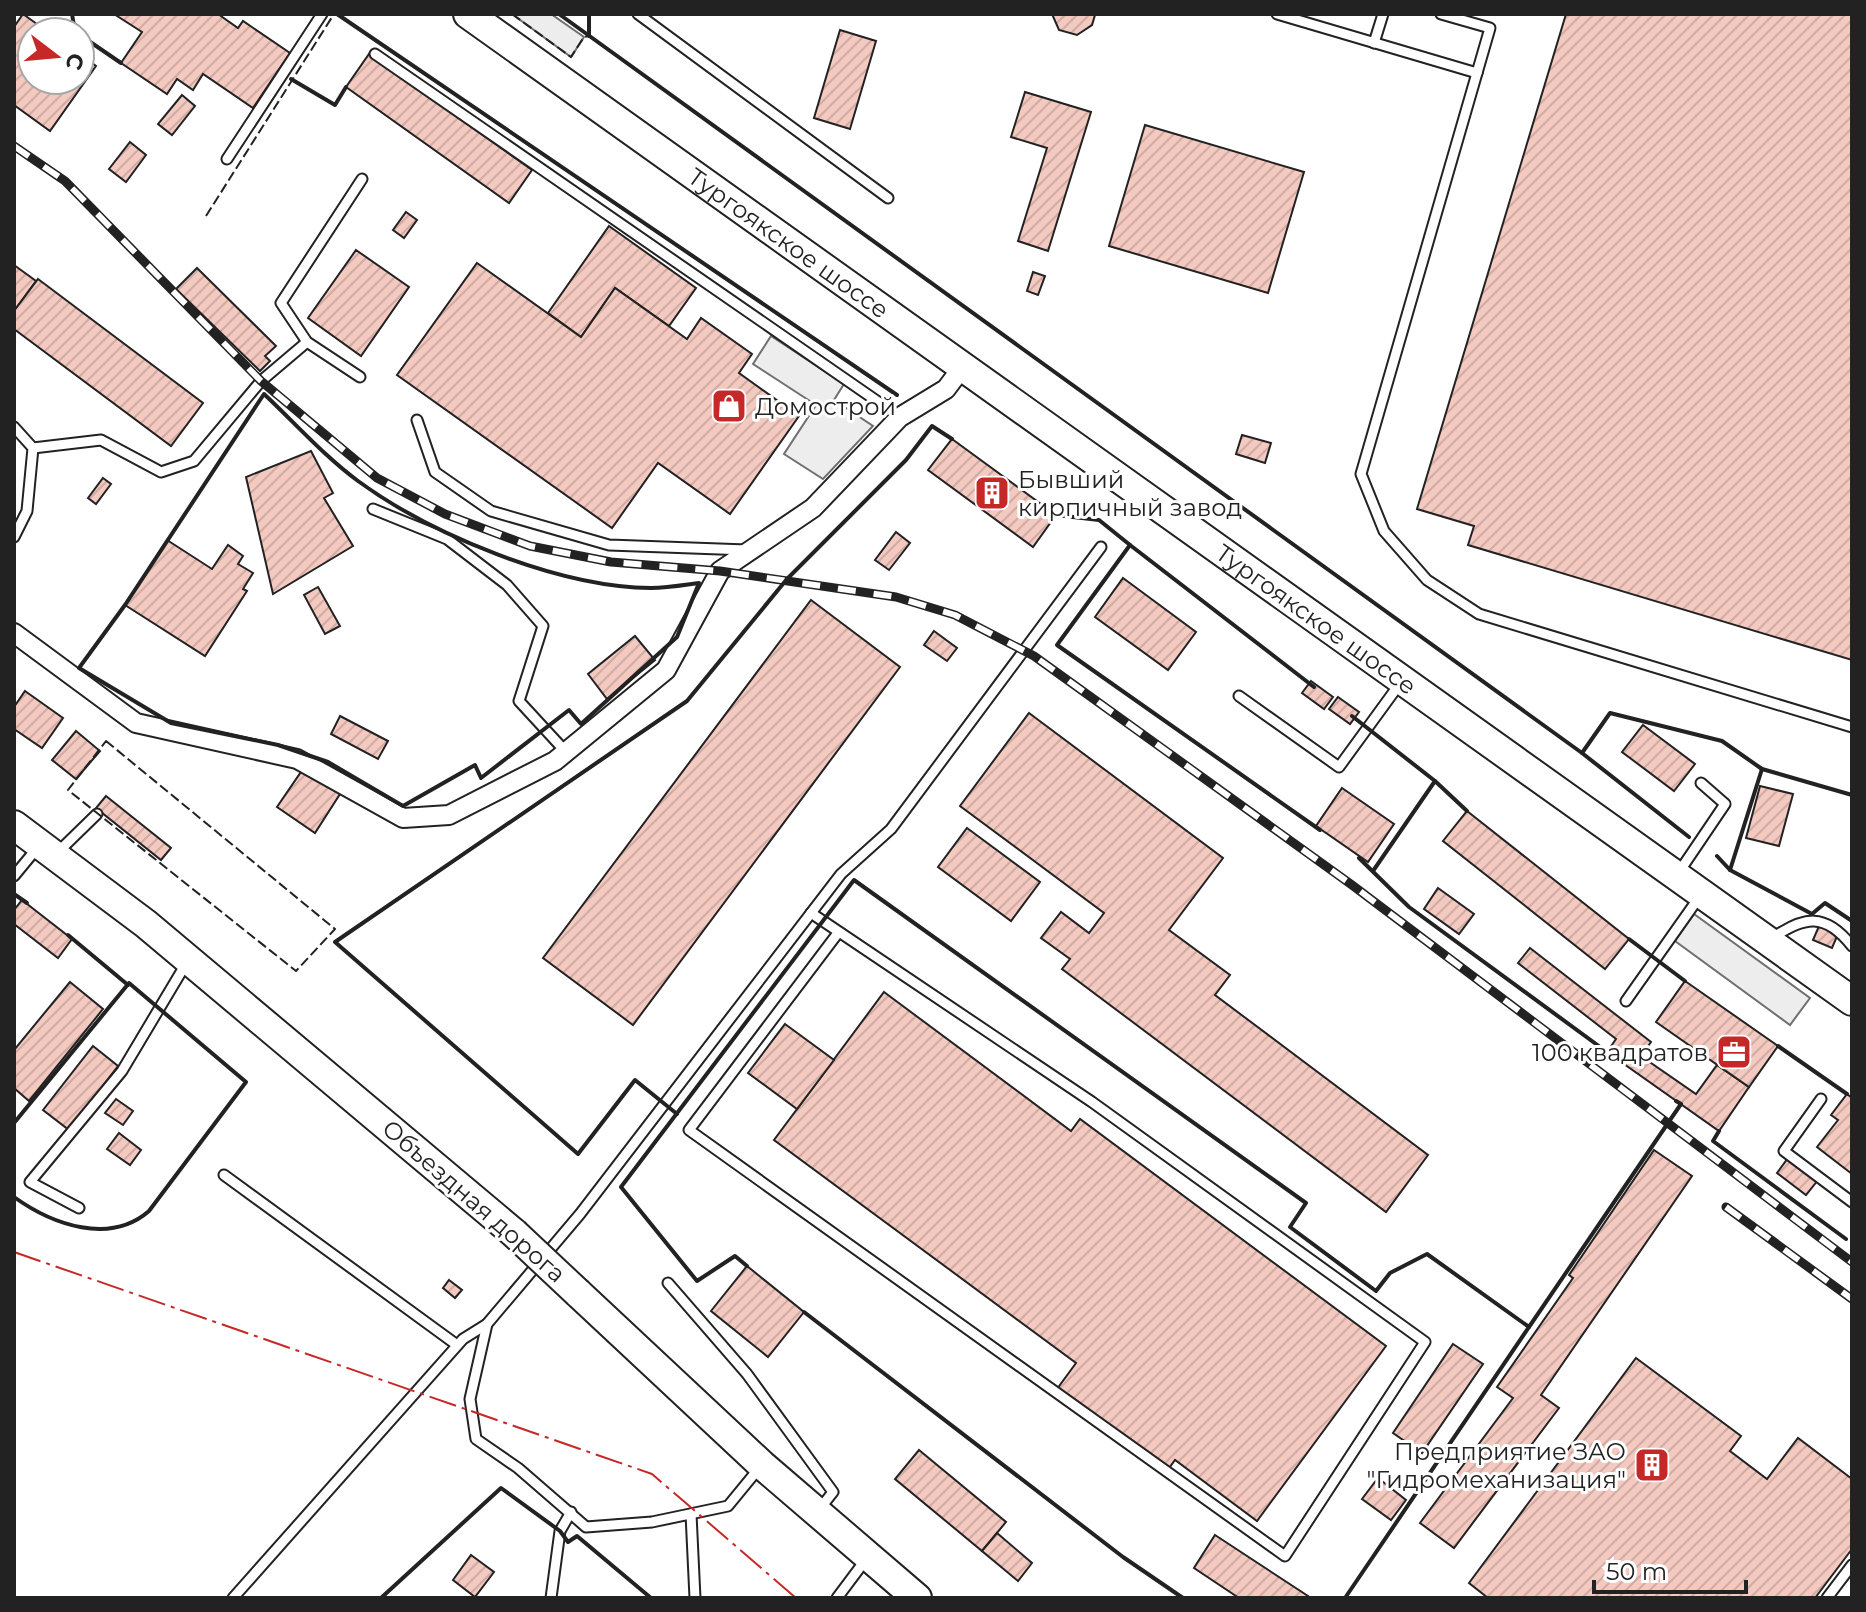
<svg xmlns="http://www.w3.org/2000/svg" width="1866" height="1612" font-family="Montserrat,sans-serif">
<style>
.parking{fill:#ededed;stroke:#6f6f6f;stroke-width:2}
.building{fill:url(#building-hatch);stroke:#222;stroke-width:2}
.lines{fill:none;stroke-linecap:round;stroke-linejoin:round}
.service-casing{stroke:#222;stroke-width:13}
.minor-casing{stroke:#222;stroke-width:22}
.primary-casing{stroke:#222;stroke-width:32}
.service{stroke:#fff;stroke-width:9}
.minor{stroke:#fff;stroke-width:18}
.primary{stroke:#fff;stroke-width:28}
.rail-casing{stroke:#222;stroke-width:9}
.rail{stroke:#fff;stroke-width:6;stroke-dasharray:18;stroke-linecap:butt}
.primary-bridge-casing{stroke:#222;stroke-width:32;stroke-linecap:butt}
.primary-bridge{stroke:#fff;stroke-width:28}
.fence{stroke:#222;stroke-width:2;stroke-dasharray:10 4;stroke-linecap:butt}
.wall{stroke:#222;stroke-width:4}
.power{stroke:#c62828;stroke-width:2;stroke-dasharray:28 6 4 6;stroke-linecap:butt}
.labels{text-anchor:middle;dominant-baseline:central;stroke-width:6;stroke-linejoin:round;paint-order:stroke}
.street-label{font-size:24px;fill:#222;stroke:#fff}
.poi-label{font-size:24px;fill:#222;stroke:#fff;text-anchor:start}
</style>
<defs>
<pattern id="building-hatch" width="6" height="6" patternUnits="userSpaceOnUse" patternTransform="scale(2)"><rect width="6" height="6" fill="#f3c9c0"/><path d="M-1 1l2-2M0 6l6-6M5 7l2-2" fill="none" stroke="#d0aca5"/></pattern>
</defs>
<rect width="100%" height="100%" fill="#fff"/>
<g class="parking">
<polygon points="512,14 551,14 584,37 571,57"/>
<polygon points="771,336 844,384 834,400 873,426 823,479 784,454 816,405 753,364"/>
<polygon points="1694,914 1810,998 1790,1025 1675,941"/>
</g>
<g class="building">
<polygon points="23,14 48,32 32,32 32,80 80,80 80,54 96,66 50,131 14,105 14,27"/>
<polygon points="114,14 218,14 238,28 243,21 290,53 253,108 203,74 193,90 177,79 167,94 121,63 142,32"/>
<polygon points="1052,14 1095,14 1095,15 1092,25 1077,35 1059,30"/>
<polygon points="1566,14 1852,14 1852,660 1468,545 1474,526 1417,509"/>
<polygon points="840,30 876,41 850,129 814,118"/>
<polygon points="369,54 532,170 509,203 346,87"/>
<polygon points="1025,92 1091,112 1048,251 1018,241 1047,148 1011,137"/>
<polygon points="182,95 195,106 172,135 158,124"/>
<polygon points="1145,125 1304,172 1268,293 1109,246"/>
<polygon points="130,142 146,155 126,182 109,169"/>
<polygon points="406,212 417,220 404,238 393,230"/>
<polygon points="609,226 696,288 669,326 615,288 581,337 548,313"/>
<polygon points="356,250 409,287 361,356 308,318"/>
<polygon points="477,263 581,337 615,288 687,339 701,318 752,354 739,373 799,416 730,514 658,463 612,528 397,375"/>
<polygon points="14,265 36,281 14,311"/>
<polygon points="197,268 276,346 265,356 270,361 260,371 176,289"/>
<polygon points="1033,272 1045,276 1038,295 1027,291"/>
<polygon points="38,279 203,403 171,446 14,329 14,311"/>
<polygon points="1242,435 1271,443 1265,463 1236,454"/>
<polygon points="952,439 1056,515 1033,547 928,470"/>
<polygon points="311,451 333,493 324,498 353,546 273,594 246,477"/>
<polygon points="103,478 111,484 96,504 88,498"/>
<polygon points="896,532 910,543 889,570 875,560"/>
<polygon points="167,540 212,569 228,545 243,556 238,564 253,573 243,589 247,591 205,656 125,605"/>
<polygon points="1123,578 1196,632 1168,670 1095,617"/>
<polygon points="318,587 340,626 325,634 304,595"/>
<polygon points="811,600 900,667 633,1025 543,958"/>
<polygon points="934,631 957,648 947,661 924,645"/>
<polygon points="635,636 655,660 607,699 588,674"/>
<polygon points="1311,681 1333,697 1324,709 1302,693"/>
<polygon points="25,691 63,718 42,748 14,729 14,707"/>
<polygon points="1338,697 1359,712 1350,724 1329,709"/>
<polygon points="1029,713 1223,858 1169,930 1230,975 1215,995 1428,1155 1386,1212 1062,969 1070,959 1041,938 1061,912 1089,933 1104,913 960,806"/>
<polygon points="340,716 388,741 378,759 331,734"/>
<polygon points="1643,725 1695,764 1674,791 1622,752"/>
<polygon points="76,731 100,751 76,779 52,760"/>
<polygon points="303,769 340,794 315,833 277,807"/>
<polygon points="1760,786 1793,794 1779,846 1746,838"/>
<polygon points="1342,788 1394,824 1368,862 1316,826"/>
<polygon points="106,796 171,848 161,860 96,808"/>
<polygon points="1467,811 1629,939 1605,969 1443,841"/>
<polygon points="967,828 1040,882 1011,921 938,867"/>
<polygon points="1438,888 1474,914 1459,934 1424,909"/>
<polygon points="22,900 72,939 58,958 14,924 14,910"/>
<polygon points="1819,926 1838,934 1832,948 1813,940"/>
<polygon points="1530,948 1651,1042 1641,1056 1696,1094 1717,1065 1749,1087 1719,1131 1607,1052 1616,1039 1518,963"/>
<polygon points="1685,981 1778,1046 1749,1087 1656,1022"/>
<polygon points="70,982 103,1009 29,1101 14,1088 14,1050"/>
<polygon points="884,992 1071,1131 1080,1119 1386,1346 1257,1521 1175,1460 1167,1471 1057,1389 1076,1363 774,1140"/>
<polygon points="785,1024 834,1060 797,1109 748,1073"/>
<polygon points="93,1046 118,1066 69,1130 43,1110"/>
<polygon points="1847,1094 1852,1098 1852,1174 1817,1147 1838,1120 1831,1115"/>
<polygon points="116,1099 133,1111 123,1125 105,1113"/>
<polygon points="119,1133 141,1150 130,1165 107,1149"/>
<polygon points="1654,1150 1692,1176 1541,1395 1559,1408 1454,1548 1420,1523 1513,1398 1497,1387 1573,1278 1569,1275"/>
<polygon points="1788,1158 1818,1180 1806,1195 1777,1173"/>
<polygon points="747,1266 804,1312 768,1357 711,1311"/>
<polygon points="449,1280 462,1290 455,1298 443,1288"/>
<polygon points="1453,1344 1483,1364 1422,1453 1393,1433"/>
<polygon points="1636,1358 1741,1436 1730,1451 1767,1479 1798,1438 1852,1479 1852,1549 1815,1598 1488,1598 1469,1583"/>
<polygon points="919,1450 1006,1522 982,1551 895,1479"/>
<polygon points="1378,1478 1406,1500 1391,1520 1362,1499"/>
<polygon points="997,1533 1032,1563 1018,1581 982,1551"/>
<polygon points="1215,1535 1311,1598 1239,1598 1194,1568"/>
<polygon points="471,1555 494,1572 475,1597 453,1580"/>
</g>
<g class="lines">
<defs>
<g id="service">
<polyline points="638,14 888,198"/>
<polyline points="1277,14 1477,73 1361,474 1384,531 1427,580 1479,614 1852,727"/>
<polyline points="1441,14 1490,28 1477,73"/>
<polyline points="1374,43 1383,14"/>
<polyline points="375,54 900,417"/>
<polyline points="227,159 322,14"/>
<polyline points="360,377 307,342 281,303 362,179"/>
<polyline points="417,420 435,472 491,511 609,545 747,550"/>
<polyline points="14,427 33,448 27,511 14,537"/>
<polyline points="33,448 101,440 161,472 194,461 261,381 307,342"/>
<polyline points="373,509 447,539 507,585 543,626 519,701 566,752"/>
<polyline points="1239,696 1339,767 1401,682"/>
<polyline points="57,853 97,814"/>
<polyline points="1679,872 1725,804 1701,783"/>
<polyline points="14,876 38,847"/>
<polyline points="811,913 1092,1102 1425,1342 1285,1556 689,1130 838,933"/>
<path d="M1771 939C1804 916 1825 912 1852 946"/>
<polyline points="1626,1001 1700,896"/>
<polyline points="1821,1099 1784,1151 1852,1202"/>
<polyline points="224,1175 457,1345"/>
<polyline points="79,1208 30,1182 122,1071 187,962"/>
<polyline points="668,1283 747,1374 833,1492 818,1511"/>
<polyline points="760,1467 728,1506 652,1522 586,1527 518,1468 476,1439 470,1399 487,1324 580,1214 841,874 891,829 1101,547"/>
<polyline points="691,1514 695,1598"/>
<polyline points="233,1598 463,1339 487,1324"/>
<polyline points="551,1598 560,1531 571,1512"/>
<polyline points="837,1598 867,1558"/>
<polyline points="1827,1598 1852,1565"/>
</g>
<polyline id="minor" points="14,633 136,723 297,759 403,818 449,815 555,761 666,670 720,571 813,508 900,417 946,389 964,365"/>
<g id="primary">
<path id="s1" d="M468 14 1852 1001"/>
<polyline points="14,825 146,924 514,1233"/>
<polyline points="578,1293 762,1465 917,1598"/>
</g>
</defs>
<use href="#service" class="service-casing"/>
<use href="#minor" class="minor-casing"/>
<use href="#primary" class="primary-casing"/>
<use href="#service" class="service"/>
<use href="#minor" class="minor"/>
<use href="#primary" class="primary"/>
<defs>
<g id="rail">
<polyline points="14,146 65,181 261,381 377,478 445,514 530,546 611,562 720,571 896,597 955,615 1034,656 1352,885 1852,1262"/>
<polyline points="1726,1207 1852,1299"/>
</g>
</defs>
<use href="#rail" class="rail-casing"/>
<use href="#rail" class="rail"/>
<defs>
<polyline id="primary-bridge" points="514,1233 578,1293"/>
</defs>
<use href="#primary-bridge" class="primary-bridge-casing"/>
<use href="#primary-bridge" class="primary-bridge"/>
<g class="fence">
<polyline points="512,14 571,57 584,37 589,36"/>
<polyline points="206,216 334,14"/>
<polygon points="106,741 335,929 296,971 68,790"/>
</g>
<g class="wall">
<polyline points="72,14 75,32"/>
<polyline points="337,14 897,395"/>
<polyline points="559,14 1582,753 1610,713 1722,741 1762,769 1852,795"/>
<polyline points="80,35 121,63"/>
<polyline points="589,36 589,14"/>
<polyline points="291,79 335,105 346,87"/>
<path d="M264 394C294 422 324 456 358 481 432 535 558 587 651 588 667 588 684 585 699 583L677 637 581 724 569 710 481 778 475 765 403 806 328 762 278 745 171 723 79 668 125 605Z"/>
<polyline points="1056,515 1099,520 1130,545 1057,645 1320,830"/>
<polyline points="1130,545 1314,687"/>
<polyline points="1352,716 1435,781 1373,871"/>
<polyline points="1582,753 1689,837"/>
<polyline points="1435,781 1467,811"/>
<polyline points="1717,856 1730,870 1812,914 1825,903 1852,921"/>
<polyline points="1359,858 1409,907 1611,1055"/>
<polyline points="1730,870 1762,769"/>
<polyline points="14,894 27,903"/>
<polyline points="68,935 128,985"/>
<polyline points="1629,939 1685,981"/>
<polyline points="1778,1046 1847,1094"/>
<polyline points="677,1114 635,1080 578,1154 335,942 687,701 787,579 906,460 932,426 952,439"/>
<path d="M14 1123 129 983 246 1082 149 1211C110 1245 53 1225 14 1197"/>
<polyline points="1719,1131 1713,1141 1846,1239"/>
<polyline points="747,1266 735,1256 697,1281 621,1187 854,880 1306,1203 1290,1227 1376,1291 1390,1273 1427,1254 1529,1327 1668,1123 1681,1104 1676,1101"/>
<polyline points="804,1312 1123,1557 1183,1598"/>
<polyline points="381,1598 501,1488 560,1531 568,1542 577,1536 651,1598"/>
<polyline points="1345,1598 1529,1327"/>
</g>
<polyline class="power" points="14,1252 652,1474 796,1598"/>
</g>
<defs>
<symbol id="shop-square" viewBox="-11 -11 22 22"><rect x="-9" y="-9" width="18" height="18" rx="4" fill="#c62828" stroke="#fff"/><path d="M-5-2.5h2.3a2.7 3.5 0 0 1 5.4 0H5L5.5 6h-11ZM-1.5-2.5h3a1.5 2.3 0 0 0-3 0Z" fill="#fff"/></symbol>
<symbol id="building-square" viewBox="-11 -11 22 22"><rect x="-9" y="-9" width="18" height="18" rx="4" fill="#c62828" stroke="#fff"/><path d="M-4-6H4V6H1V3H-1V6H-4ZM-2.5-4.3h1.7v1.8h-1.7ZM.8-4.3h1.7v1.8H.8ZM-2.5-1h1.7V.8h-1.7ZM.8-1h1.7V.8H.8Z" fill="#fff"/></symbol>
<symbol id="office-square" viewBox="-11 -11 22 22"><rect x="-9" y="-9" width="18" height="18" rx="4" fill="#c62828" stroke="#fff"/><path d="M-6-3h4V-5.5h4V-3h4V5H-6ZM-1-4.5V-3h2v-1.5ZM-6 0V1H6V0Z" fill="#fff"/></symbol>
</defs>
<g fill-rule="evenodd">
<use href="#shop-square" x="709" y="386" width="40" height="40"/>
<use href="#building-square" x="972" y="473" width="40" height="40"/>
<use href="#office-square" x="1714" y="1032" width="40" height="40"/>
<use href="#building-square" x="1632" y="1445" width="40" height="40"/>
</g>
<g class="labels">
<g class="street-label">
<text stroke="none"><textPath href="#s1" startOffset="394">Тургоякское шоссе</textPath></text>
<text stroke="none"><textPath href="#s1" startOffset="1042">Тургоякское шоссе</textPath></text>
<text transform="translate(474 1201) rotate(41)">Объездная дорога</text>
</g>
<g class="poi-label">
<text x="755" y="406">Домострой</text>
<text x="1018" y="479">Бывший<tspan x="1018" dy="28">кирпичный завод</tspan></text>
<text x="1708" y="1052" text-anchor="end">100 квадратов</text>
<text x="1626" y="1451" text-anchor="end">Предприятие ЗАО<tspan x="1626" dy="28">"Гидромеханизация"</tspan></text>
</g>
</g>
<rect width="1866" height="1612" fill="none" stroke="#222222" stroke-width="32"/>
<g transform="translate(56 56) rotate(106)"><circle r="38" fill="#ffffff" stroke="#a7a7a7" stroke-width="2"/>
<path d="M0-6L14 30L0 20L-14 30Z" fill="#c62828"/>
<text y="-12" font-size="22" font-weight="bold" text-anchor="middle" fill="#222222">С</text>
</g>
<path d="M1594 1580v12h152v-12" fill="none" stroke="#222222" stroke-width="4"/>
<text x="1606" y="1580" font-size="24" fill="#222222" stroke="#ffffff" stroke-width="6" paint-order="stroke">50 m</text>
</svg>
